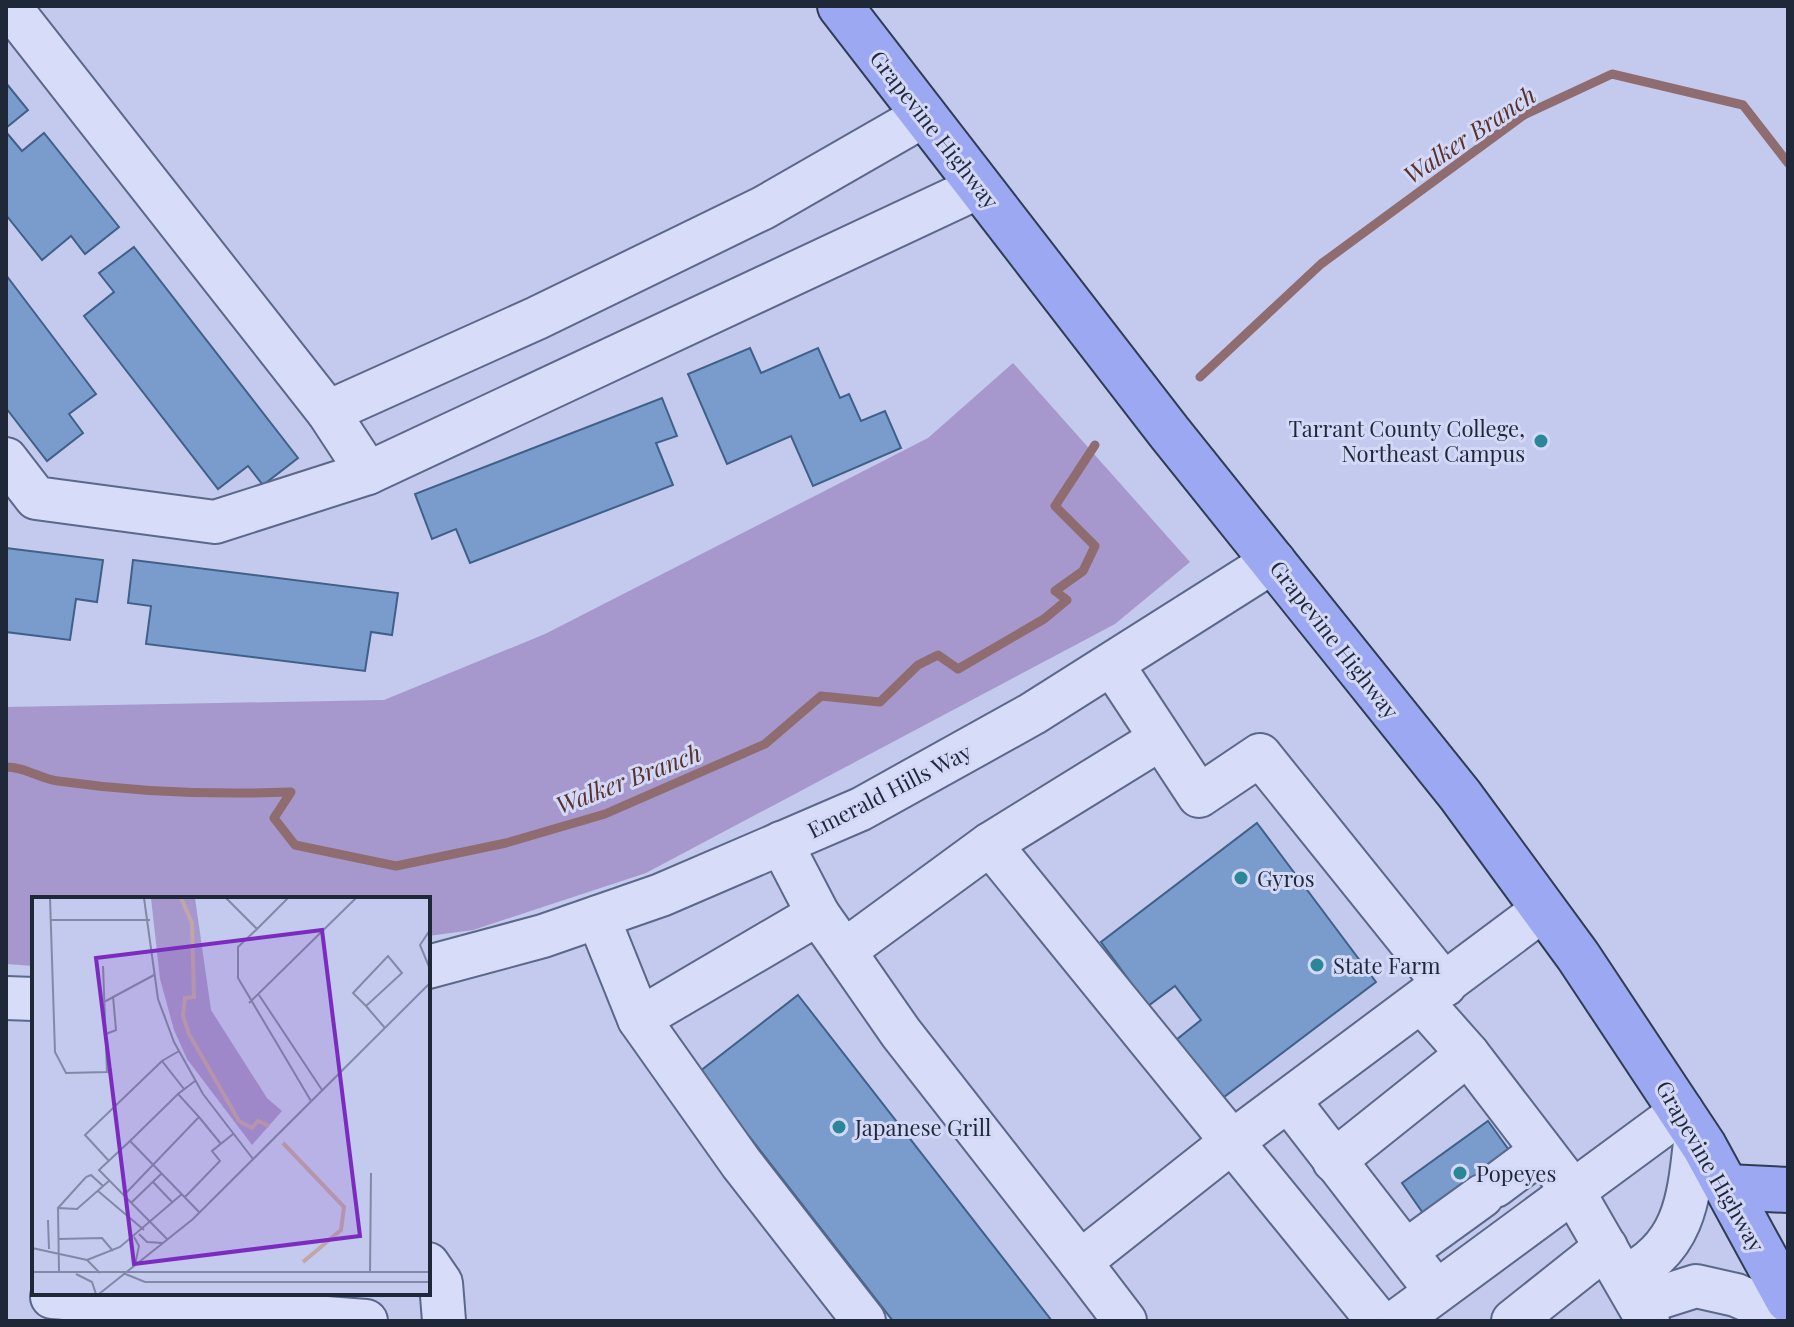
<svg xmlns="http://www.w3.org/2000/svg" width="1794" height="1327" font-family="'Playfair Display',serif">
<style>
.green{fill:#a698cc}
.lines{fill:none;stroke-linecap:round;stroke-linejoin:round}
.stream{stroke:#8f6c6f;stroke-width:9}
.building{fill:#7a9ccc;stroke:#406088;stroke-width:2}
.minor-casing{stroke:#5a6889;stroke-width:46}
.major-casing{stroke:#2e3d56;stroke-width:48}
.minor{stroke:#d7dcf9;stroke-width:42}
.major{stroke:#9ca8f1;stroke-width:44}
.poi-dot{fill:#2a8798;stroke:#d3d8f6;stroke-width:3}
.labels{text-anchor:middle;dominant-baseline:central;stroke-width:6;stroke-linejoin:round;paint-order:stroke}
.street-label{font-size:22px;fill:#1e2839;stroke:#d3d8f6}
.poi-label{font-size:22px;fill:#1e2839;stroke:#d3d8f6;text-anchor:start}
.water-label{font-size:24px;font-style:italic;fill:#58322d;stroke:#d3d8f6}
.inset-river{fill:none;stroke:#c1a6a9;stroke-width:4}
.inset-road{fill:none;stroke:#8289a6;stroke-width:2}
.view{fill:#7b2cbf;fill-opacity:0.15;stroke:#7b2cbf;stroke-width:4}
.inset-edge{fill:none;stroke:#1e2839;stroke-width:4}
</style>
<rect width="100%" height="100%" fill="#c4c9ee"/>
<polygon class="green" points="1013,363 1190,562 1115,624 646,873 473,930 428,936 428,899 34,899 34,966 6,964 6,707 384,700 545,634 928,438"/>
<g class="lines">
<g class="stream">
<polyline points="1200,377 1321,264 1524,115 1612,74 1743,105 1788,163"/>
<path d="M6 767C26 767 40 779 58 781 135 792 214 795 291 792L274 818 295 845 396 866 506 843 605 814 765 744 821 696 880 702 918 665 938 655 958 669 1044 619 1067 600 1055 591 1083 571 1095 546 1055 506 1095 445"/>
</g>
</g>
<g class="building">
<polygon points="6,83 28,110 6,128"/>
<polygon points="6,132 22,151 44,133 119,227 85,254 71,236 42,260 6,215"/>
<polygon points="134,247 298,458 263,485 248,466 218,489 84,316 114,292 99,273"/>
<polygon points="6,275 96,394 69,414 83,433 47,461 6,408"/>
<polygon points="750,348 761,373 818,348 840,398 849,394 861,421 885,411 901,448 813,486 791,436 727,464 688,374"/>
<polygon points="662,398 677,436 656,443 673,485 470,563 456,529 432,539 415,494"/>
<polygon points="6,548 103,560 97,602 76,599 70,640 6,632"/>
<polygon points="133,560 398,593 392,635 371,632 365,671 146,644 151,606 128,603"/>
<polygon points="1257,823 1376,982 1220,1100 1176,1040 1201,1020 1175,986 1148,1006 1101,942"/>
<polygon points="798,995 1052,1321 893,1321 699,1072"/>
<polygon points="1488,1121 1519,1164 1432,1226 1402,1183"/>
</g>
<g class="lines">
<defs>
<g id="minor">
<polyline points="9,6 328,412 368,473"/>
<polyline points="328,412 537,318 763,208 925,115"/>
<polyline points="6,459 36,498 215,522 368,473 979,187"/>
<polyline points="1112,664 1199,796 1260,755 1445,985"/>
<polyline points="781,843 818,914 844,951 990,844 1378,1321"/>
<polyline points="990,844 1160,739"/>
<polyline points="598,917 639,1019 818,914"/>
<polyline points="844,951 901,1033 1080,1262"/>
<polyline points="428,967 543,936 661,895 861,809 1032,714 1274,561"/>
<polyline points="6,998 34,999"/>
<polyline points="1422,1002 1468,1054 1573,1191 1648,1321"/>
<polyline points="639,1019 741,1163 864,1321"/>
<polyline points="1289,1101 1436,1291"/>
<polyline points="1334,1161 1468,1054"/>
<polyline points="1495,1186 1542,1151"/>
<polyline points="1406,1251 1482,1196"/>
<polyline points="428,1264 441,1283 444,1321"/>
<path d="M1624 1277C1687 1248 1689 1195 1696 1133"/>
<polyline points="52,1297 366,1321"/>
<polyline points="1639,1304 1696,1286 1736,1295 1788,1318"/>
<polyline points="1125,1321 1080,1262 1233,1141 1544,909"/>
<polyline points="1397,1321 1682,1111"/>
<polyline points="1513,1321 1606,1247"/>
</g>
<g id="major">
<polyline points="840,6 1169,432 1460,795 1578,956 1704,1146 1788,1300"/>
<polyline points="1727,1187 1788,1190"/>
</g>
</defs>
<use href="#minor" class="minor-casing"/>
<use href="#major" class="major-casing"/>
<use href="#minor" class="minor"/>
<use href="#major" class="major"/>
</g>
<g class="poi-dot">
<circle cx="1541" cy="441" r="8"/>
<circle cx="1241" cy="878" r="8"/>
<circle cx="1317" cy="965" r="8"/>
<circle cx="839" cy="1127" r="8"/>
<circle cx="1460" cy="1173" r="8"/>
</g>
<g class="labels">
<g class="street-label">
<text transform="translate(935 129) rotate(52)">Grapevine Highway</text>
<text transform="translate(1335 639) rotate(52)">Grapevine Highway</text>
<text transform="translate(889 790) rotate(-27)">Emerald Hills Way</text>
<text transform="translate(1711 1166) rotate(60)">Grapevine Highway</text>
</g>
<g class="poi-label">
<text x="1525" y="428" text-anchor="end">Tarrant County College,<tspan x="1525" dy="25">Northeast Campus</tspan></text>
<text x="1257" y="878">Gyros</text>
<text x="1333" y="965">State Farm</text>
<text x="855" y="1127">Japanese Grill</text>
<text x="1476" y="1173">Popeyes</text>
</g>
<g class="water-label">
<text transform="translate(1469 134) rotate(-34)">Walker Branch</text>
<text transform="translate(628 778) rotate(-21)">Walker Branch</text>
</g>
</g>
<g transform="translate(32 897)">
<rect width="398" height="398" fill="#c4c9ee"/>
<path d="M119 1H163L179 113 235 201 250 214 220 248 155 162 142 133 128 82Z" fill="#a698cc"/>
<path class="inset-river" d="M149 1 160 26 162 100 153 101 151 119 157 137 207 224 220 231 226 224 237 229M251 246 312 310 309 333 271 365"/>
<path class="inset-road" d="M18 1 23 155 34 176 75 175 71 69M112 1 126 102 142 145 171 197 221 262M194 1 225 32 256 1M18 23H118M225 32 206 50V81L279 204M398 33 388 48 398 72M227 98 290 193M72 105 122 78M217 106 324 1M334 109 321 96 356 59 370 76 334 109 353 131M74 137 84 133 81 99M147 154 130 164 152 192M167 220 189 247M98 244 146 197M77 264 53 238 130 164M121 285 141 306M66 294 112 333M93 297 167 220 146 197 163 184M153 300 188 264 180 254 201 237M100 305 130 276M26 311 54 280 59 278 71 289M16 323 17 352M107 337 115 345 131 346M102 340 107 349 103 368M26 342 70 341 81 354M136 343 67 273 98 244 168 316M0 351 55 363 68 376M55 363 88 350 150 297M0 375H398M27 375 26 311 45 312 78 283M338 375 339 276M91 376 113 385H398M44 377 60 385 64 397M67 397 161 322 398 86"/>
<path class="view" d="M290 33 328 339 102 367 64 61Z"/>
<rect width="398" height="398" class="inset-edge"/>
</g>
<rect width="1794" height="1327" fill="none" stroke="#1e2839" stroke-width="16"/>
</svg>
